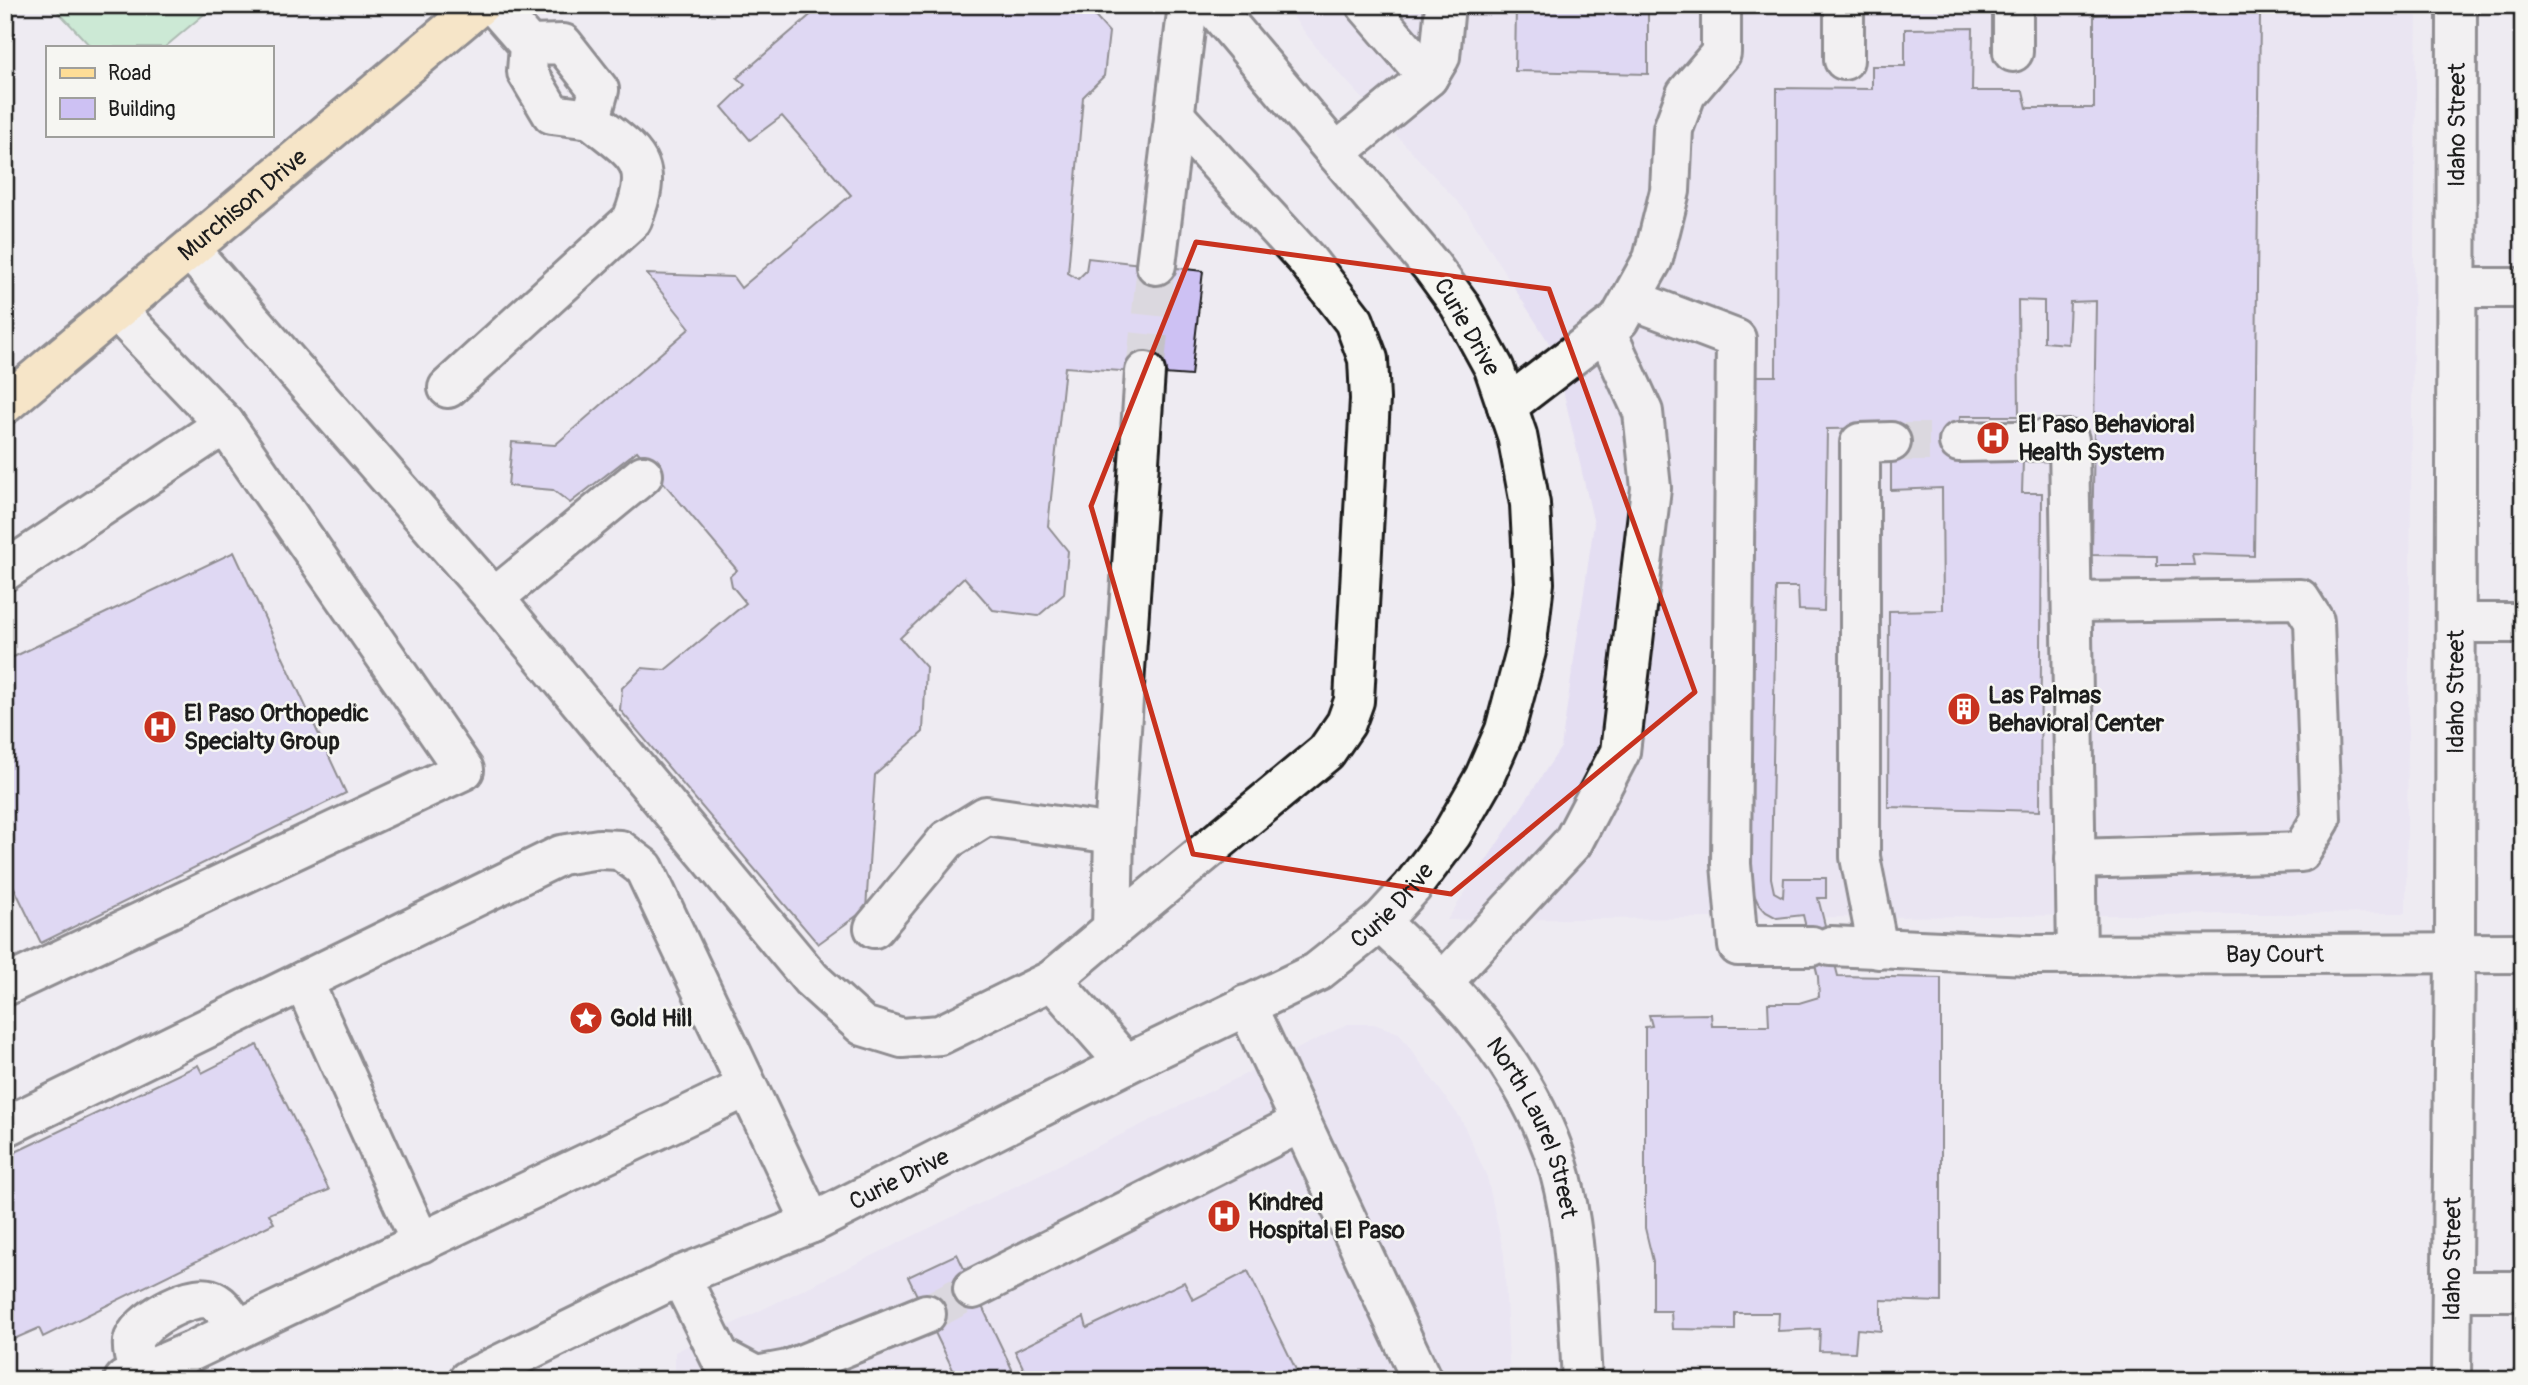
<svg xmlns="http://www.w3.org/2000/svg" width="2528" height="1385" font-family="Pangolin,sans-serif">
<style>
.built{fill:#e4def2}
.green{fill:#a2e6b1;stroke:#5f8166;stroke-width:2}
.building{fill:#cdc1f3;stroke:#1c1c1c;stroke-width:2}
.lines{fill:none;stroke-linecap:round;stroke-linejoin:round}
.minor-tunnel{stroke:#c4c2c7;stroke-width:38;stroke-dasharray:38 19;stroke-linecap:butt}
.minor-casing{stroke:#1c1c1c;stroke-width:44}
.major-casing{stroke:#1c1c1c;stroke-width:44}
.minor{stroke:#f6f6f2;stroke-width:38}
.major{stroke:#fedd96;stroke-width:38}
.marked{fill:none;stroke:#c8321e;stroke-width:5;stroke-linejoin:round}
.labels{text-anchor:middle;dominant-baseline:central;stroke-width:5;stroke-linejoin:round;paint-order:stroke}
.street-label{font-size:24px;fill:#1c1c1c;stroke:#f6f6f2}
.poi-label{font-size:24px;font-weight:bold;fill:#1c1c1c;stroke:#f6f6f2;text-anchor:start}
</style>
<rect width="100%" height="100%" fill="#eeebf2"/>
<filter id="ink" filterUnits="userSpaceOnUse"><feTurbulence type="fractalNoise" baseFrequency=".0143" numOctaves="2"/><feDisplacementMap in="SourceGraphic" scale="14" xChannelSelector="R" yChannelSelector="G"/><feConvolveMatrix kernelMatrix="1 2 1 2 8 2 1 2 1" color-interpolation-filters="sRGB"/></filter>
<g filter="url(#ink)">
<g class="built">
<polygon points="1284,5 2417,5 2406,913 1447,920 1561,747 1594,524 1554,351 1466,211 1319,51"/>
<polygon points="1348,1024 1374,1024 1399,1033 1461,1119 1487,1177 1504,1254 1510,1380 675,1380 675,1352"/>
</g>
<polygon class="green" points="52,5 215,5 165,47 91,47"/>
<g class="building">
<polygon points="822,5 1042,5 1043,8 1065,6 1091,12 1109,32 1104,76 1083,97 1068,273 1078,279 1086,271 1088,258 1203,271 1191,376 1065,367 1048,526 1068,551 1064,594 1038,616 993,610 964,577 900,638 926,667 923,732 875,775 866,909 818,944 620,710 622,688 642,668 665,670 746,603 732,586 730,576 737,570 637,451 570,503 553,490 508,486 512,442 555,445 690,328 647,274 733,277 741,288 851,195 782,116 750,140 722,107 745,85 737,78"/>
<polygon points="1516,5 1648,5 1648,74 1515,71"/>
<polygon points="2195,6 2195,14 2260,14 2254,556 2192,554 2194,565 2157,565 2157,556 2092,555 2096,301 2070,302 2068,344 2044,342 2044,301 2018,300 2019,416 1960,416 1958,460 2023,460 2022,493 2042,493 2040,811 1888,807 1889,611 1943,610 1942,488 1891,490 1891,428 1827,429 1824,611 1799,610 1798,587 1776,587 1771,878 1774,892 1783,897 1784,878 1826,878 1826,898 1818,898 1838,976 1941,978 1941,1302 1881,1300 1881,1331 1857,1329 1855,1352 1819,1351 1820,1329 1778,1331 1779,1313 1735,1313 1735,1330 1672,1329 1671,1311 1653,1311 1653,1261 1645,1228 1645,1027 1652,1026 1649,1015 1711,1014 1712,1026 1769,1026 1768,1003 1799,1003 1819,997 1818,977 1803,915 1777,918 1766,912 1758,903 1751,888 1753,376 1776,376 1777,88 1872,89 1872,66 1905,66 1905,29 1973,28 1972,91 2023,91 2027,108 2094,108 2094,15 2159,13 2158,7"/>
<polygon points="234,552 346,793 41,943 5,869 5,661"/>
<polygon points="257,1045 329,1190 269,1214 274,1223 43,1337 39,1328 5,1343 5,1157 198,1065 202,1073"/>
<polygon points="957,1254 1012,1369 1002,1376 1004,1380 958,1380 908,1277"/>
<polygon points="1248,1271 1301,1380 1029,1380 1015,1351 1084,1317 1087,1328 1184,1282 1193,1300"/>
</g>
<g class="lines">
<g class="minor-tunnel">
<polyline points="1145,372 1156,265"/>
<polyline points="1891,442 1959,442"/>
<polyline points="926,1314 973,1289"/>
</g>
<defs>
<g id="minor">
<polyline points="494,5 529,45 527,72 552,114 591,119 599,90 563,44 529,45"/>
<polyline points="1366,5 1428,77"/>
<polyline points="2013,52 2013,5"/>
<polyline points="1844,60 1844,5"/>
<polyline points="1336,153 1428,77 1440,57 1445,5"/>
<polyline points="190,250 494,598 811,979 863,1026 902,1038 940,1035 1052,980"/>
<polyline points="1156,265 1188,5"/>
<polyline points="2457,288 2523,288"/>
<polyline points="1631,299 1736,339 1731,864 1738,946 1812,946"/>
<path d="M448 388 632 220C656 160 635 155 591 119"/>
<polyline points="1507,406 1619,320 1653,259 1670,191 1673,129 1686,94 1721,53 1721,5"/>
<polyline points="1959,442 2069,440 2077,955"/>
<polyline points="5,571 225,424 117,311"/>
<polyline points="494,598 643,475"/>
<polyline points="2072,602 2300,599 2314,621 2321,819 2301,852 2075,859"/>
<polyline points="2456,623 2523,623"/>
<path id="s1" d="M1380 922C1404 945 1430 968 1452 992 1502 1046 1549 1117 1564 1189 1578 1251 1578 1317 1582 1380"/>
<polyline points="874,928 947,840 986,816 1114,834"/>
<polyline points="1112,929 1326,752 1346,723 1354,701 1370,399 1368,359 1354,321 1306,259 1174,115"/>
<path id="s2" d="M1831 946 2029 955 2523 953"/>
<polyline points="1878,949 1860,857 1860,443 1891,442"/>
<polyline points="303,981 421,1243"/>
<polyline points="1442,983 1573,842 1620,752 1651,488 1643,412 1606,331"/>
<polyline points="5,986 464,770 225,424"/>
<polyline points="1246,1005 1422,1380"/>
<polyline points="1126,1064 1052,980 1112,929 1114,834 1145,372"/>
<polyline points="5,1127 561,855 599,849 620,850 644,868 812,1223"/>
<polyline points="680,1276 720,1357 756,1376 788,1370 926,1314"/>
<polyline points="973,1289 1300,1123"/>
<polyline points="2452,1291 2523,1291"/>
<path d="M139 1374C136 1363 132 1353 133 1342 137 1322 190 1293 209 1299 223 1303 230 1318 238 1329"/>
<polyline points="124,1380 192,1351 747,1087"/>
<path id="s3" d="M468 1380 680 1276 812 1223 1126 1064 1317 972 1380 922 1412 887 1452 834 1484 778 1505 730 1526 651 1534 583 1530 504 1517 435 1494 368 1459 304 1432 267 1212 5"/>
<path id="s4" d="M2451 1380 2455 952 2457 5"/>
</g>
<g id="major">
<path id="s5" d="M5 404 480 5"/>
</g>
</defs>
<use href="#minor" class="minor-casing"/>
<use href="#major" class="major-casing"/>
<use href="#minor" class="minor"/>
<use href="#major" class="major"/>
</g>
</g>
<path d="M0 0H2528V1385H0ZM1196 242 1549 289 1695 692 1451 894 1193 854 1091 506Z" fill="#eeebf2" fill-opacity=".55" fill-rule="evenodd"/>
<path class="marked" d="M1196 242 1549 289 1695 692 1451 894 1193 854 1091 506Z"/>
<defs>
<symbol id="hospital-disc" viewBox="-11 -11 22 22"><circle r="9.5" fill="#c8321e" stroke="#f6f6f2"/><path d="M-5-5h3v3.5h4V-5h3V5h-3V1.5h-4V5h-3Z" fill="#fff"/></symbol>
<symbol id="building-disc" viewBox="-11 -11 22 22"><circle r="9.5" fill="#c8321e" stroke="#f6f6f2"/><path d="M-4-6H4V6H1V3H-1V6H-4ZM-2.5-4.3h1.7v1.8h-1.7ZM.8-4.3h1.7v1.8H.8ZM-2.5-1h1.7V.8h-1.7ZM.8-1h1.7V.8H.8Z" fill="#fff"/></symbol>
<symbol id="sight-disc" viewBox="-11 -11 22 22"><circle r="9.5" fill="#c8321e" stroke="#f6f6f2"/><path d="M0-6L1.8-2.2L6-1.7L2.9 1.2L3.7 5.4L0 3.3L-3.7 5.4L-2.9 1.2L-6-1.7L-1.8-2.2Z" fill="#fff"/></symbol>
</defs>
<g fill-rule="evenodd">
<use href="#hospital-disc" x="1974" y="419" width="38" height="38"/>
<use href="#building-disc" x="1945" y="690" width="38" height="38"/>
<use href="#hospital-disc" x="141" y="708" width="38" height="38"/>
<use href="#sight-disc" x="567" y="999" width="38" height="38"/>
<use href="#hospital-disc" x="1205" y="1197" width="38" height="38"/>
</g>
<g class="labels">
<g class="street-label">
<text stroke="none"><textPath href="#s4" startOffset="1255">Idaho Street</textPath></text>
<text stroke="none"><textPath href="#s5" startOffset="310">Murchison Drive</textPath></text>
<text transform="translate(1467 327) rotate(60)">Curie Drive</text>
<text stroke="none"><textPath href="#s4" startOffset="688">Idaho Street</textPath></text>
<text stroke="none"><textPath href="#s3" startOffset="1043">Curie Drive</textPath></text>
<text stroke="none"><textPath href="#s2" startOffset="444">Bay Court</textPath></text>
<text stroke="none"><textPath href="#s1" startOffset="261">North Laurel Street</textPath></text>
<text stroke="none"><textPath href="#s3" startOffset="476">Curie Drive</textPath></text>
<text stroke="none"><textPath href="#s4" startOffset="121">Idaho Street</textPath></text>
</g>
<g class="poi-label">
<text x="2018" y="424">El Paso Behavioral<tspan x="2018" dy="28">Health System</tspan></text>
<text x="1988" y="695">Las Palmas<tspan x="1988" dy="28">Behavioral Center</tspan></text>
<text x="184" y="713">El Paso Orthopedic<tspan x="184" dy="28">Specialty Group</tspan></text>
<text x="610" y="1018">Gold Hill</text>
<text x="1248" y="1202">Kindred<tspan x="1248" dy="28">Hospital El Paso</tspan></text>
</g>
</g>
<rect width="2528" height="1385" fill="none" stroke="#f6f6f2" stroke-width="28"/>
<rect x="14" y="14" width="2500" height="1357" fill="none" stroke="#1c1c1c" stroke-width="2.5" filter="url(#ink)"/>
<rect x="46" y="46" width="228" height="91" fill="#f6f6f2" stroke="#9f9f9c" stroke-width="2"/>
<rect x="60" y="68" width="35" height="10" fill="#fedd96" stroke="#9f9f9c" stroke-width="2"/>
<text x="108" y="80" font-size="21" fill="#1c1c1c">Road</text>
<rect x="60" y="98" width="35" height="21" fill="#cdc1f3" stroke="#9f9f9c" stroke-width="2"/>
<text x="108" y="116" font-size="21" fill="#1c1c1c">Building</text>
</svg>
